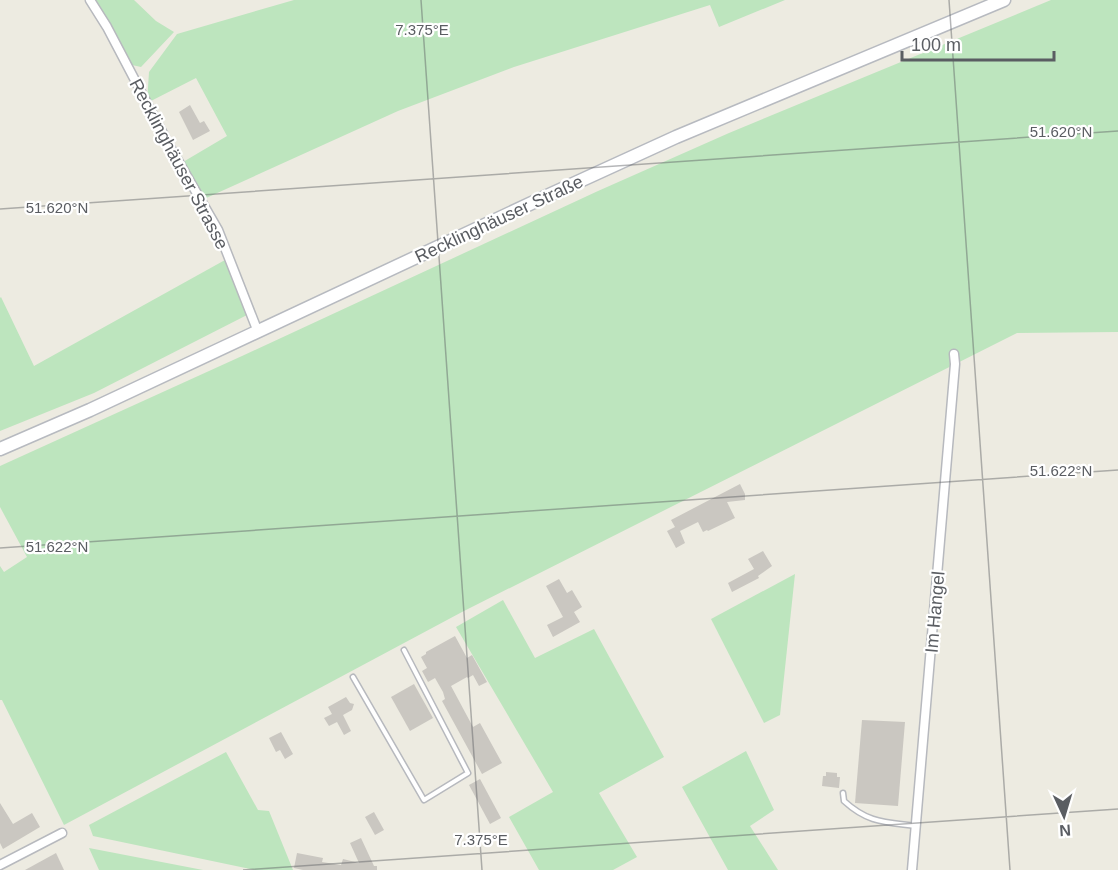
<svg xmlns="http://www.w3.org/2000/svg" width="1118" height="870" font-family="Arial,sans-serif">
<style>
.green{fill:#bde5be}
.building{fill:#cac7c1}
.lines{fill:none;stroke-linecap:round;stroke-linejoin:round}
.service-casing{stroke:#b7b9be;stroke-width:7}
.minor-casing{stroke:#b7b9be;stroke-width:11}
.secondary-casing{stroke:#b7bac0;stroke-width:15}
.service{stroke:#fff;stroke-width:4}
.minor{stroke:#fff;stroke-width:8}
.secondary{stroke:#fff;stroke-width:12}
.ticks{fill:none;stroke:#5a5d62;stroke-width:1.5;stroke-opacity:0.45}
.labels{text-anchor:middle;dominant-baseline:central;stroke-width:4.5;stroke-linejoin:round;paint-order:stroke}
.street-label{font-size:18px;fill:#5a5d62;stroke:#fff}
.ticks-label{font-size:15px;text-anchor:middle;fill:#5a5d62;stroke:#fff;stroke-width:4.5;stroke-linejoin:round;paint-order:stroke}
</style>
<rect width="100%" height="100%" fill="#edebe1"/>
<g class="green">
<polygon points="95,0 134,0 156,21 174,32 141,67 132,65"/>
<polygon points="294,0 785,0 719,27 710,5 514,67 398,111 204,199 183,162 227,136 196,78 147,103 149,72 177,34"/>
<polygon points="1051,0 1118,0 1118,332 1017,333 462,612 64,825 2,700 0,700 0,566 4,572 27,557 0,507 0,466 242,356 598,191 729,133"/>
<polygon points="225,260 247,315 94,393 0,431 0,298 1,297 34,366"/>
<polygon points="795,574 780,715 764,723 711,619"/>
<polygon points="503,600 535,658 594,629 664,757 599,793 637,857 613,870 539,870 509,817 553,792 456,627"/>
<polygon points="746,751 774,810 750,826 778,870 728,870 682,787"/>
<polygon points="226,752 258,810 269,811 293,870 255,870 93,836 89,825"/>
<polygon points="89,848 203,870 99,870"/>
</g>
<g class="building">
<polygon points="190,105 200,123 204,121 210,131 193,140 179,112"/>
<polygon points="740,484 745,494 745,500 727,502 735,518 708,531 707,530 703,532 698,522 680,531 685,543 676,548 667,531 675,527 671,520"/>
<polygon points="763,551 772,566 758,576 759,578 732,592 728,583 754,569 748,559"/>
<polygon points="559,579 567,593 572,590 582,607 574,612 580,622 553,637 547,625 563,617 546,586"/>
<polygon points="455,636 467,658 472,655 487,682 479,686 473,675 468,678 467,677 451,686 473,727 480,723 502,763 482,774 442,701 445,699 443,692 435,678 428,682 422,671 427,668 421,657 426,654 426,652"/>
<polygon points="414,684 433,718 410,731 391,697"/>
<polygon points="346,697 350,703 354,704 352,710 343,715 351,731 344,735 337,722 329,726 324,718 332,714 328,707"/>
<polygon points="862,720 905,722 898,806 855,803"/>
<polygon points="281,732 293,754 285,759 280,750 276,752 269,738"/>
<polygon points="826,772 837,773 837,777 840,777 839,788 822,786 823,776 826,776"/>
<polygon points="480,779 501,818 490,824 469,785"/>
<polygon points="0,803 13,824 32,813 40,827 3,849 0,843"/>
<polygon points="374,812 384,830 375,835 365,817"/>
<polygon points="361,838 374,866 377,866 377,870 303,870 294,868 297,853 323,858 322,862 341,865 343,859 359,863 350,843"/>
<polygon points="56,853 64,870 25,870"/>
</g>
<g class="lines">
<defs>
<g id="service">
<polyline points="353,677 424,800 468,773 404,650"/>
<path d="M843 793 844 801C868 823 885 822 915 826"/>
</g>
<g id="minor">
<polyline points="90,0 107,27 169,145 218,230 258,332"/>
<polyline points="0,865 62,833"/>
<polyline points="912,870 955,364 954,354"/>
</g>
<polyline id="secondary" points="0,449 90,410 536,201 676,137 1004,0"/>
</defs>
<use href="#service" class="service-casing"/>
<use href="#minor" class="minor-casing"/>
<use href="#secondary" class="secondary-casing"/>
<use href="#service" class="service"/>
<use href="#minor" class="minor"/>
<use href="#secondary" class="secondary"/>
</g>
<path class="ticks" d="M421 0 482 870M949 0 1010 870M0 209 1118 131M0 548 1118 470M243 870 1118 809"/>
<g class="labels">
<g class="street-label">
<text transform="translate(179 164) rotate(62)">Recklinghäuser Strasse</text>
<text transform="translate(499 219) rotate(-25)">Recklinghäuser Straße</text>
<text transform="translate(935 612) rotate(-85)">Im Hangel</text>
</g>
</g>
<g class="ticks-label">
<text x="422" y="35">7.375°E</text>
<text x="1061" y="137">51.620°N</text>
<text x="57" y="213">51.620°N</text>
<text x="1061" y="476">51.622°N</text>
<text x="57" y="552">51.622°N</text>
<text x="481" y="845">7.375°E</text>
</g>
<g transform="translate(1064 816) rotate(176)" stroke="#ffffff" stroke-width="4.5" paint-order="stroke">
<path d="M0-4.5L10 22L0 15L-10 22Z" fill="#5a5d62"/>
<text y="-9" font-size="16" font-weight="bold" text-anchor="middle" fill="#5a5d62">N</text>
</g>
<path d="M902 51v9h152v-9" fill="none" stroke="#5a5d62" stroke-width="3"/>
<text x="911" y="51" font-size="18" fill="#5a5d62" stroke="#ffffff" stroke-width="4.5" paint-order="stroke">100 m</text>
</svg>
